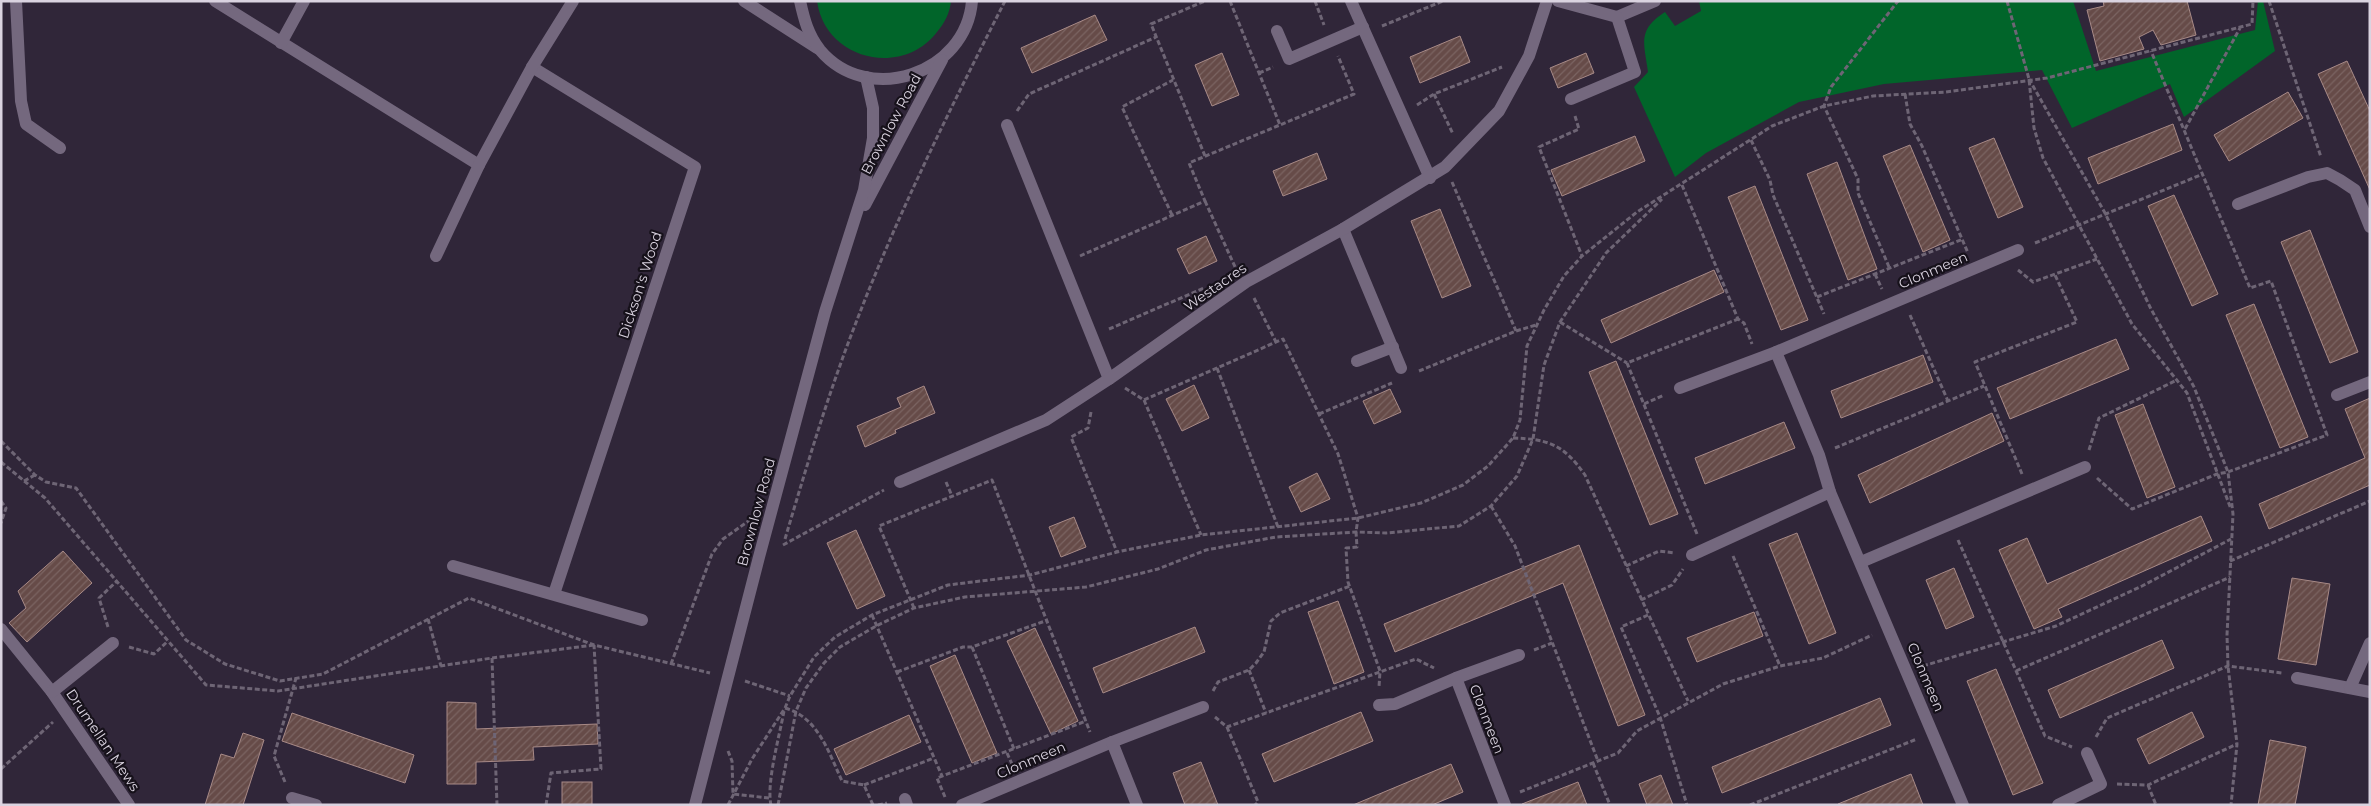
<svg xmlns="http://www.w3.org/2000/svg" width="2371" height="806" font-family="Montserrat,sans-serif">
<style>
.green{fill:#01652a}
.building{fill:url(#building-hatch);stroke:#a88a87}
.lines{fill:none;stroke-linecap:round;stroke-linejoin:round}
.path{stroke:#6e6575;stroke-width:3;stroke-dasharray:5 2.5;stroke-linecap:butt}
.lane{stroke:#74687e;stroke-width:12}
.street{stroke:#74687e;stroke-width:12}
.secondary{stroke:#74687e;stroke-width:12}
.labels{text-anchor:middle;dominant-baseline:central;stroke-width:4.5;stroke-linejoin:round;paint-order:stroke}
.street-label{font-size:14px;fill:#dad3e0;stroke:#16111a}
</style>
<defs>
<pattern id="building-hatch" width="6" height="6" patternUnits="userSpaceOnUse" patternTransform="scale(1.25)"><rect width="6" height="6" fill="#664b48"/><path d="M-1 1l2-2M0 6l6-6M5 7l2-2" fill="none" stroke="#7b6462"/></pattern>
</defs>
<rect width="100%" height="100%" fill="#302639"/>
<g class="green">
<path d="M817 1H951C950 13 944 24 937 32 902 78 825 60 817 1Z"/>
<path d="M1699 1H2073L2096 71 2255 30 2258 1H2263L2275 51 2184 117 2170 84 2072 128 2042 70 1884 84 1799 102 1706 153 1675 177 1634 87 1648 72C1644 43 1637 30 1665 12L1675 26 1701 11Z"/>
</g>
<g class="building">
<polygon points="2103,1 2187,1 2196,35 2161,45 2153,30 2139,37 2144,49 2100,61 2087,10 2104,6"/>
<polygon points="1095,15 1107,40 1032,73 1021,48"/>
<polygon points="1460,36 1470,62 1420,83 1410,57"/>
<polygon points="1222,53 1239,95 1212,106 1195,65"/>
<polygon points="1586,53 1594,73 1558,88 1550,68"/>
<polygon points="2347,61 2370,111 2370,190 2318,74"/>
<polygon points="2288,92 2303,118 2229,161 2214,135"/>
<polygon points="2173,124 2182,150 2098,184 2088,158"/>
<polygon points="1635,136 1645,161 1562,196 1551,170"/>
<polygon points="1994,138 2023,207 1998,218 1969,148"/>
<polygon points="1910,145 1950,240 1923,252 1883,156"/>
<polygon points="1317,153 1327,179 1283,196 1273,171"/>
<polygon points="1837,162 1877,269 1848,280 1807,174"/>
<polygon points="1755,186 1808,320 1781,330 1728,197"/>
<polygon points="2174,195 2218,294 2192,306 2148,206"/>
<polygon points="1440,209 1471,286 1442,298 1411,221"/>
<polygon points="2310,230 2358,352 2330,363 2281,242"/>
<polygon points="1206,236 1217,261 1189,274 1177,249"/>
<polygon points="1714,270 1724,292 1611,343 1601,320"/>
<polygon points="2254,304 2308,437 2280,448 2226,315"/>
<polygon points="2116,339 2129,369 2010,419 1997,388"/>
<polygon points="1923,355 1933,382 1841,418 1831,391"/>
<polygon points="1616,361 1678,514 1650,525 1589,372"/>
<polygon points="1194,385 1209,418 1182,431 1166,399"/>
<polygon points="924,386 935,413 895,430 896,433 865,447 857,426 901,407 897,398"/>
<polygon points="1390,389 1401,412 1374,424 1363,401"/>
<polygon points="2370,398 2370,485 2269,529 2259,504 2365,458 2345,409"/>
<polygon points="2143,404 2175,487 2147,498 2115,415"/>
<polygon points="1992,413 2004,441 1870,503 1858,475"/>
<polygon points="1784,422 1795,448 1705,484 1695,458"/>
<polygon points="1317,473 1330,499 1301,512 1289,487"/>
<polygon points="2201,516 2212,541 2058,609 2062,617 2034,629 1999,550 2027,538 2047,584"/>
<polygon points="1074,517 1086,547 1061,557 1049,527"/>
<polygon points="856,530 885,596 857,609 827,543"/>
<polygon points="1797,533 1836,633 1809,644 1769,544"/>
<polygon points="1579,545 1645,715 1618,726 1563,583 1395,652 1384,624"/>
<polygon points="63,551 92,583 27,642 9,623 26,608 18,591"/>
<polygon points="1954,568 1974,617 1946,629 1926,580"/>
<polygon points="2292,578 2330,584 2316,665 2278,659"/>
<polygon points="1338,601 1364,672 1334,684 1308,612"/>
<polygon points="1754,612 1763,636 1697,662 1687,638"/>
<polygon points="1195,627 1205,652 1103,693 1093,668"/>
<polygon points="1035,628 1078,721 1051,734 1007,641"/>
<polygon points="2162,640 2174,668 2060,718 2048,690"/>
<polygon points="955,655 997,753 972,763 930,666"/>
<polygon points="1996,669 2043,783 2013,795 1967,681"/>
<polygon points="1880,698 1891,725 1722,793 1712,767"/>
<polygon points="447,702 476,703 476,729 597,724 598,744 533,747 534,760 476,762 476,784 447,784"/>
<polygon points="1361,712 1373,741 1274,782 1262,754"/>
<polygon points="2192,712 2204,737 2149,764 2137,739"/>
<polygon points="292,713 414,755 405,783 282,741"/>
<polygon points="909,715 921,742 846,775 834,749"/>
<polygon points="243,733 264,740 243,805 205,805 221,754 234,758"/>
<polygon points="2270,740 2306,747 2295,805 2258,805"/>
<polygon points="1201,762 1218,805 1185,805 1173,773"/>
<polygon points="1451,764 1463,792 1432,805 1353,805"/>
<polygon points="1911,774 1923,805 1838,805 1838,804"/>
<polygon points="1661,775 1673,805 1647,805 1639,784"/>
<rect x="562" y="782" width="30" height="23"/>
<polygon points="1578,782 1587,805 1522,805 1522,804"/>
</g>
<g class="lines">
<g class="path">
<polyline points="1230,1 1280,125"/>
<polyline points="1315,1 1324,25"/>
<polyline points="2007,1 2029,79 2034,128 2043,158 2132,324 2187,393 2231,509"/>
<polyline points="2269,1 2321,157"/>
<polyline points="1382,26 1443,1"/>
<polyline points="1259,73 1273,67"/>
<polyline points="2029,79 2105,213 2151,309 2194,387 2228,472 2233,514 2227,635 2228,666 2237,744 2231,805"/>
<polyline points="1434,94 1453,134"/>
<polyline points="1905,94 1910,124 1922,146 1968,253"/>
<polyline points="1417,105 1434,94 1502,67"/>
<polyline points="1017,111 1029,94 1156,37"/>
<polyline points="1575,116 1579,129 1539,147 1582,256"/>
<polyline points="2185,129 2240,28"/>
<polyline points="1751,140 1770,180 1773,195 1824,314"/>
<polyline points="1205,156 1151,24 1205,1"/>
<polyline points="1452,182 1516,331"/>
<polyline points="1682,185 1738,319 1744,323 1752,344"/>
<polyline points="1205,201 1236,269"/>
<polyline points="1172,215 1122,107 1173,80"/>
<polyline points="2035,243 2203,174"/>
<polyline points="1080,256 1205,201 1189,163 1354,94 1338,56"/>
<polyline points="1889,267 1858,193 1858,179 1824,106 1831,87 1898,1"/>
<polyline points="2018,270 2033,282 2097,259"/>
<polyline points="1875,274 1882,289"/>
<polyline points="1817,297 1963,239"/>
<polyline points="1254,298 1276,342"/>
<polyline points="1910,315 1948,401"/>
<polyline points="1560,322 1627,363"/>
<polyline points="1109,329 1204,288"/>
<polyline points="1217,368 1278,527"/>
<polyline points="1419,371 1516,331 1536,325"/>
<polyline points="1125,388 1144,400 1283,339 1338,454 1358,518 1356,532 1357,547 1346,548 1348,582 1380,671 1379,687"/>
<polyline points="1144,400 1201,535"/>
<polyline points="1644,404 1664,395"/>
<polyline points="1091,412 1088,428 1071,437 1117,552"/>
<polyline points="1319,414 1392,383"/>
<path d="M1513 438C1549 439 1564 445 1585 475L1688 701"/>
<polyline points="1,441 35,475 46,482 76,488 186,640 225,664 280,681 323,674 469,598 594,645 710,673"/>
<polyline points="1835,448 1984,386"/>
<polyline points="2089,450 2099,418 2177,380"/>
<polyline points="1,462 45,498 206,685 278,691 492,658 594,645"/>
<polyline points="2022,474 1975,362 2077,322 2055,275"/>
<polyline points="2097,478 2132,509 2217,474 2228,472 2327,435 2271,281 2250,288 2151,51"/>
<polyline points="24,481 35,475"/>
<polyline points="946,482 952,496"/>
<polyline points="1,501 6,508 1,523"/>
<polyline points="1491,506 1515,546 1598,761"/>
<polyline points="1697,534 1627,363 1738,319"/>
<path d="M785 539C807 465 829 391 857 320 899 211 952 105 1005 1"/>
<polyline points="1958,540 2045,736 2072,747"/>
<polyline points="783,545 884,490"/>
<polyline points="1733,556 1780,666"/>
<polyline points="2230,561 2370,501"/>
<polyline points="1626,566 1659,551 1675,553"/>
<polyline points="1641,600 1672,585 1683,569"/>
<polyline points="914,608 879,526 992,480 1090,732"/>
<polyline points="872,615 942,776"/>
<polyline points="1648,615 1621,627 1660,717 1687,805"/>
<polyline points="428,619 441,666"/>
<polyline points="108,627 99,598 117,581"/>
<polyline points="129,647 154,654 168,641"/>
<polyline points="972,647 1014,749"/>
<polyline points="1534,650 1552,643"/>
<polyline points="492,658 497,805"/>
<polyline points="671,664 712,554 723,539 750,520"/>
<polyline points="1923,666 2056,626 2142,586 2231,539"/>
<polyline points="1249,670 1266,713"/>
<polyline points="2016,671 2230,577"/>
<polyline points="897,672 963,647 972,647 1048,620"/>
<polyline points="745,681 790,696"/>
<polyline points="1213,691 1218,682 1249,670 1256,663 1264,652 1271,621 1280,613 1350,586"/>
<path d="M785 708C818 717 829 753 842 781L864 785 873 805"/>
<polyline points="1215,717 1227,727 1416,659 1434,668"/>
<polyline points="1227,727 1258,802 1255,805"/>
<polyline points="2096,737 2107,718 2228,666 2282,673"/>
<polyline points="728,751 732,761 733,794 769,798"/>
<polyline points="1007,753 1012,764"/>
<polyline points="1593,763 1610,805"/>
<polyline points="1,769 53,722"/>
<polyline points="285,782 274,756 296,678"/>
<polyline points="2117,784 2148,785 2237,744"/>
<polyline points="864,785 934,758"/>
<polyline points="2148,785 2156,805"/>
<polyline points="1520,792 1618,753 1637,731 1723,684 1780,666 1823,658 1872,635"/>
<polyline points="945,797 937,778 1086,721"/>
<polyline points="546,805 551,773 601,769 594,645"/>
<polyline points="728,805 752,759 785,708 790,696 814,657 835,637 872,615 948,585 1030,575 1117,552 1201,535 1358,518 1421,503 1463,485 1488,466 1513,438 1520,420 1527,346 1544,310 1564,276 1582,256 1637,212 1772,126 1824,106 1873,96 1946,92 2047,78 2252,24 2253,1"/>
<path d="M771 805C766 783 780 734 784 711"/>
<polyline points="778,805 796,711 806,688 824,663 840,647 876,626 914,608 965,597 1086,587 1158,569 1206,550 1276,537 1356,532 1386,533 1459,526 1491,506 1517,476 1533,439 1544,365 1560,322 1606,253 1662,199"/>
<polyline points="878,805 887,803"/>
<polyline points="1750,805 1917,739"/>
</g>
<g class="lane">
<polyline points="1617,17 1655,1"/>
<polyline points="1277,31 1289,59 1363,27"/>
<polyline points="1379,705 1395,704 1456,678"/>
</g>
<g class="street">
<polyline points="16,1 21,101 26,124 60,148"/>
<polyline points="215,1 479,165"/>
<polyline points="1351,1 1430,178"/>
<polyline points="1558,1 1617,17 1635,72 1571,99"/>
<polyline points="281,43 304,1"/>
<polyline points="532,67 695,167 554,594"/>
<polyline points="1007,125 1109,379"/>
<polyline points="2238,204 2308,177 2327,173 2340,180 2355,190 2370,227"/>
<polyline points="1343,229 1401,368"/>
<polyline points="436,256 479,165 532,67 573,1"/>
<polyline points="1776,352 1819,455 1830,492 1963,805"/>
<polyline points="1357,361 1393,347"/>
<polyline points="1680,388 1776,352 2018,250"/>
<polyline points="2337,395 2370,382"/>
<polyline points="900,482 1046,420 1109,379 1246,282 1343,229 1445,167 1499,111 1529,56 1547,1"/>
<polyline points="1692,555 1830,492"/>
<polyline points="1861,562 2085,467"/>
<polyline points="453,566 642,620"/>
<polyline points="1,629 52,692 129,805"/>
<polyline points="2297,678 2370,692"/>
<polyline points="2350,688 2370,643"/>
<polyline points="52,692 113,643"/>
<polyline points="292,798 316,805"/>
<polyline points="905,799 907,805"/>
<polyline points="962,805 1112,742"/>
<polyline points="1137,805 1112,742 1203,707"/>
<polyline points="1505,805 1456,678 1519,655"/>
<polyline points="2058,805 2101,784 2087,753"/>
</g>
<g class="secondary">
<polyline points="744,1 817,48"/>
<path d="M800 1C804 19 808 35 820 50 868 107 966 74 972 1"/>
<polyline points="865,205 942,60"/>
<polyline points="695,805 759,557 825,312 864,190 873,138 873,108 866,77"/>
</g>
</g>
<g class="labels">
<g class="street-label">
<text transform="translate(891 124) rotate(-62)">Brownlow Road</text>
<text transform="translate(1933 270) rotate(-23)">Clonmeen</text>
<text transform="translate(640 285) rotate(-72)">Dickson's Wood</text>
<text transform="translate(1215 287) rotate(-35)">Westacres</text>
<text transform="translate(756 512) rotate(-75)">Brownlow Road</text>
<text transform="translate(1926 677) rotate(67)">Clonmeen</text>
<text transform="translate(1487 719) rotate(69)">Clonmeen</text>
<text transform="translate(103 740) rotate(56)">Drumellan Mews</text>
<text transform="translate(1031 760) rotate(-23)">Clonmeen</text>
</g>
</g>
<rect width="2371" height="806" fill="none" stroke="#dad3e0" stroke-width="5"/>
</svg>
